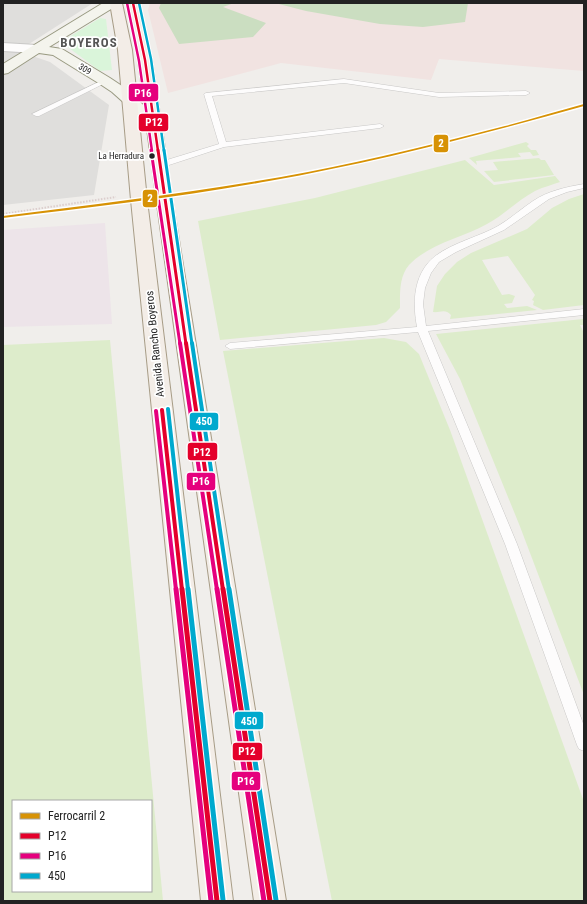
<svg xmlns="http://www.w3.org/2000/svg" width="587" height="904" font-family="'Roboto Condensed',sans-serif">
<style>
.residential{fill:#dfdedc}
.commercial{fill:#f1e3e1}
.industrial{fill:#ede4e9}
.grass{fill:#ddeccb;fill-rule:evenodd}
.forest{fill:#cbdec1}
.park{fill:#daf5da}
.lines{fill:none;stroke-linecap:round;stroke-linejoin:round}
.service-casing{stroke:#c9c8c7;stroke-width:1}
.tertiary-casing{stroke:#c9c8c7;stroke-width:2}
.secondary-casing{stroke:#999a82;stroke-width:2}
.primary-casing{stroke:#a79c86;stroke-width:2}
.path{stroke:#dccecd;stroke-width:2;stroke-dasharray:1.5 1.5;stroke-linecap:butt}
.service{fill:#fdfcfc;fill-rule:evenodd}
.tertiary{fill:#fdfcfc;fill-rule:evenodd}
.secondary{fill:#f4f4ed;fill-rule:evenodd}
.primary{fill:#f3ede7;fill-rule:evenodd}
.bus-1-far3-casing{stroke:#fff;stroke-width:4.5}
.bus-1-far2-casing{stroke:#fff;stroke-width:5.5}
.bus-1-far1-casing{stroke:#fff;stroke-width:7}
.bus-1-casing{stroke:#fff;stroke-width:8}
.bus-2-far3-casing{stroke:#fff;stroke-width:4.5}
.bus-2-far2-casing{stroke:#fff;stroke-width:5.5}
.bus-2-far1-casing{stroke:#fff;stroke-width:7}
.bus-2-casing{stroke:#fff;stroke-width:8}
.bus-3-far3-casing{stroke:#fff;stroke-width:4.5}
.bus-3-far2-casing{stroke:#fff;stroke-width:5.5}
.bus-3-far1-casing{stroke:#fff;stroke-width:7}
.bus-3-casing{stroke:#fff;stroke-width:8}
.bus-1-far3{stroke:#e4002b;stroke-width:2.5}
.bus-1-far2{stroke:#e4002b;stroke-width:3}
.bus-1-far1{stroke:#e4002b;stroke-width:4}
.bus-1{stroke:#e4002b;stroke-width:5}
.bus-2-far3{stroke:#e5007d;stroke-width:2.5}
.bus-2-far2{stroke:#e5007d;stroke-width:3}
.bus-2-far1{stroke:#e5007d;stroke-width:4}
.bus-2{stroke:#e5007d;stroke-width:5}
.bus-3-far3{stroke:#00a9ce;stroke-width:2.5}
.bus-3-far2{stroke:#00a9ce;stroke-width:3}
.bus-3-far1{stroke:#00a9ce;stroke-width:4}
.bus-3{stroke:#00a9ce;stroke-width:5}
.rail-1-casing{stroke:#fff;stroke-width:3}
.rail-1{fill:#d79205;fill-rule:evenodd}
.bus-dot{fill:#222;stroke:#fff;stroke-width:1.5}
.labels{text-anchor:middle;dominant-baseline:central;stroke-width:3.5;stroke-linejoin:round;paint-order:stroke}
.far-street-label{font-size:9px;fill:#222;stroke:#fff}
.far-bus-label{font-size:9px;fill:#222;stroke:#fff;text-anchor:end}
.street-label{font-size:11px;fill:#222;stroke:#fff}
.far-district-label{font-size:13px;font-weight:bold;letter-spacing:1px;fill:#555;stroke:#fff}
.line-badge{stroke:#fff;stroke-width:1.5}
.badge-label{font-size:11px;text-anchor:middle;font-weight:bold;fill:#fff}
</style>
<rect width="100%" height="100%" fill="#f0eeeb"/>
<polygon class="residential" points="3,3 93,3 18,51 50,62 109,105 94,195 3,205"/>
<polygon class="commercial" points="150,3 584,3 584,71 439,59 431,80 281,63 168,93 148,10"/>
<polygon class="industrial" points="105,223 112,324 3,327 3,230"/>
<g class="grass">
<polygon points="526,142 529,144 527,146 531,150 536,150 539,155 533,156 530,152 518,153 521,157 476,161 477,165 469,158"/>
<polygon points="539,158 541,160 545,160 554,175 494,182 484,171 498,170 493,162"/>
<path d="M465 160 494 185 555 176 560 182C552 185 543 187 535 191 518 200 504 215 487 224 462 238 430 243 409 265 399 277 400 293 400 308L386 322 376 325 220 340 198 221 315 198Z"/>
<path d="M584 194V305L543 310 533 305 534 301 532 300 535 295 508 256 482 260 502 295 509 294 515 296 512 303 504 304 507 308 527 306 537 310 450 319 451 315C445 308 440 313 433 312L437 286 445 274 457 262 471 253 527 229 552 208 569 199Z"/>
<polygon points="583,319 584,325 580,325 584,333 584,695 519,524 460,379 436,334"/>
<polygon points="384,338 406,342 419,354 450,430 584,802 584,901 332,901 223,351"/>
<path d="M110 340 163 901H3V345ZM13 801H151V891H13Z"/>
</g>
<g class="forest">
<polygon points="161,3 234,3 223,7 266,23 253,37 179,44 159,8"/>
<polygon points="275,3 468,3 465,22 423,27 380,24 306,11"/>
</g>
<polygon class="park" points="100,18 106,19 112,70 100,71 61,42"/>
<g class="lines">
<defs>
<g id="service">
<polygon points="105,79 108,81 107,82 39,116 36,116 32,114"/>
<polygon points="344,79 439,93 526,91 530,93 526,95 439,97 344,83 212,96 226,142 380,124 384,126 380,128 224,147 163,167 157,167 156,165 157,163 219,144 204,94 206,93"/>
<path d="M584 184V188L567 192 549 199 504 230 456 252 439 262 431 273 425 288 423 304 426 326 584 309V315L428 331 517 544 584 726V751L579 749 577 745 505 544 418 332 230 349 225 346 230 343 417 327C413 305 413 281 428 263 443 245 477 238 498 226 510 219 521 209 533 201 548 191 566 187 584 184Z"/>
</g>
<polygon id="tertiary" points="3,43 37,45 42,46 44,49 42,52 37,53 3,51"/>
<polygon id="secondary" points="103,3 118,3 116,6 49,47 62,49 110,78 122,86 159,119 161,122 159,125 154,126 149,125 112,92 100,84 53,55 39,53 8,73 3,74 3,64"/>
<g id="primary">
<polygon points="110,3 122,3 132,50 147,200 233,901 201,901 131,200 118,50"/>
<polygon points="127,3 139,3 152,60 172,197 286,901 254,901 156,197 138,60"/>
</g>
</defs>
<use href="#service" class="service-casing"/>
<use href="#tertiary" class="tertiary-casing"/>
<use href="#secondary" class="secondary-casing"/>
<use href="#primary" class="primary-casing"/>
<polyline class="path" points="3,214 116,197"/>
<use href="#service" class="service"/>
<use href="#tertiary" class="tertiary"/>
<use href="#secondary" class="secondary"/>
<use href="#primary" class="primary"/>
<defs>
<polyline id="bus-1-far3" points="133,3 145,60 158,151"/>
<polyline id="bus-1-far2" points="158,150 186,344"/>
<g id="bus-1-far1">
<polyline points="186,343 223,590"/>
<polyline points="162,410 182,590"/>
</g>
<g id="bus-1">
<polyline points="182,589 217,901"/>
<polyline points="223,589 270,901"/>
</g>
<polyline id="bus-2-far3" points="127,3 139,61 152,151"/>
<polyline id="bus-2-far2" points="151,150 180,344"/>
<g id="bus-2-far1">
<polyline points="180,343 217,590"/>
<polyline points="156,411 176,590"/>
</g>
<g id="bus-2">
<polyline points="176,589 211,901"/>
<polyline points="217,589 264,901"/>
</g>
<polyline id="bus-3-far3" points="139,3 151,59 164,151"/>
<polyline id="bus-3-far2" points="164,150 192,344"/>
<g id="bus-3-far1">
<polyline points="192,343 229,590"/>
<polyline points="168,409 188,590"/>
</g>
<g id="bus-3">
<polyline points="188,589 223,900"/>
<polyline points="229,589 276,900"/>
</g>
</defs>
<use href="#bus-1-far3" class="bus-1-far3-casing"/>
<use href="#bus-1-far2" class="bus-1-far2-casing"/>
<use href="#bus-1-far1" class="bus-1-far1-casing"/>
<use href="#bus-1" class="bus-1-casing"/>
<use href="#bus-2-far3" class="bus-2-far3-casing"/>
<use href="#bus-2-far2" class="bus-2-far2-casing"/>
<use href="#bus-2-far1" class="bus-2-far1-casing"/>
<use href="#bus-2" class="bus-2-casing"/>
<use href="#bus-3-far3" class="bus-3-far3-casing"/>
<use href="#bus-3-far2" class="bus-3-far2-casing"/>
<use href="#bus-3-far1" class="bus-3-far1-casing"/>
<use href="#bus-3" class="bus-3-casing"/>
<use href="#bus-1-far3" class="bus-1-far3"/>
<use href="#bus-1-far2" class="bus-1-far2"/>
<use href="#bus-1-far1" class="bus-1-far1"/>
<use href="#bus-1" class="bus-1"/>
<use href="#bus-2-far3" class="bus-2-far3"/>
<use href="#bus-2-far2" class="bus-2-far2"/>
<use href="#bus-2-far1" class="bus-2-far1"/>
<use href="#bus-2" class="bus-2"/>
<use href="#bus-3-far3" class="bus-3-far3"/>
<use href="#bus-3-far2" class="bus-3-far2"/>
<use href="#bus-3-far1" class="bus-3-far1"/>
<use href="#bus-3" class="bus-3"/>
<defs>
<path id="rail-1" d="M584 104V106C480 135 376 162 269 181 181 197 92 207 3 218V216C105 203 207 191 308 172 374 159 440 143 505 126 532 119 558 111 584 104Z"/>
</defs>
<use href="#rail-1" class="rail-1-casing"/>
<use href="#rail-1" class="rail-1"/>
</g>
<circle class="bus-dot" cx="152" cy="156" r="3.5"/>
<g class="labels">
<g class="far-street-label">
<text transform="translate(85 69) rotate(31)">309</text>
</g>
<g class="far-bus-label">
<text x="144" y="156">La Herradura</text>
</g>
<g class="street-label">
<text transform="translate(155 344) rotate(-96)">Avenida Rancho Boyeros</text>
</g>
<g class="far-district-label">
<text x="89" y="42">BOYEROS</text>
</g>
</g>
<g class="line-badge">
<rect x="128" y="83" width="31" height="19" rx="4" fill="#e5007d"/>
<rect x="138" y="113" width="31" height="19" rx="4" fill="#e4002b"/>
<rect x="433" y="134" width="16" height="19" rx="4" fill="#d79205"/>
<rect x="142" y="189" width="16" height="19" rx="4" fill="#d79205"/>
<rect x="189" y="412" width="30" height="19" rx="4" fill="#00a9ce"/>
<rect x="187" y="442" width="31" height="19" rx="4" fill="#e4002b"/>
<rect x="186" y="472" width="30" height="19" rx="4" fill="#e5007d"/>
<rect x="234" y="711" width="30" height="19" rx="4" fill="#00a9ce"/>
<rect x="232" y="742" width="31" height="19" rx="4" fill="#e4002b"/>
<rect x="231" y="771" width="30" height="20" rx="4" fill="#e5007d"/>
</g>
<g class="badge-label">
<text x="143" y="97">P16</text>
<text x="154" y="126">P12</text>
<text x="441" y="147">2</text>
<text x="150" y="202">2</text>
<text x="204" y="425">450</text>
<text x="202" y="456">P12</text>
<text x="201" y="485">P16</text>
<text x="249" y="725">450</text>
<text x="247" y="755">P12</text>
<text x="246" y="785">P16</text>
</g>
<rect width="587" height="904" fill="none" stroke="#222222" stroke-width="8"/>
<rect x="12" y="800" width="140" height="92" fill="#ffffff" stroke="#a7a7a7"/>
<rect x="20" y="813" width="20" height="6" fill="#d79205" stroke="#a7a7a7"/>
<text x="48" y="820" font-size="12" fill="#222222">Ferrocarril 2</text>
<rect x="20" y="833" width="20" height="6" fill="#e4002b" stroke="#a7a7a7"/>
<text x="48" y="840" font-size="12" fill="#222222">P12</text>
<rect x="20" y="853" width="20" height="6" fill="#e5007d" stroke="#a7a7a7"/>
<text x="48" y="860" font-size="12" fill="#222222">P16</text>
<rect x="20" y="873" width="20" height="6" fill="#00a9ce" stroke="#a7a7a7"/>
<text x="48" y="880" font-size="12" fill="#222222">450</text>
</svg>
